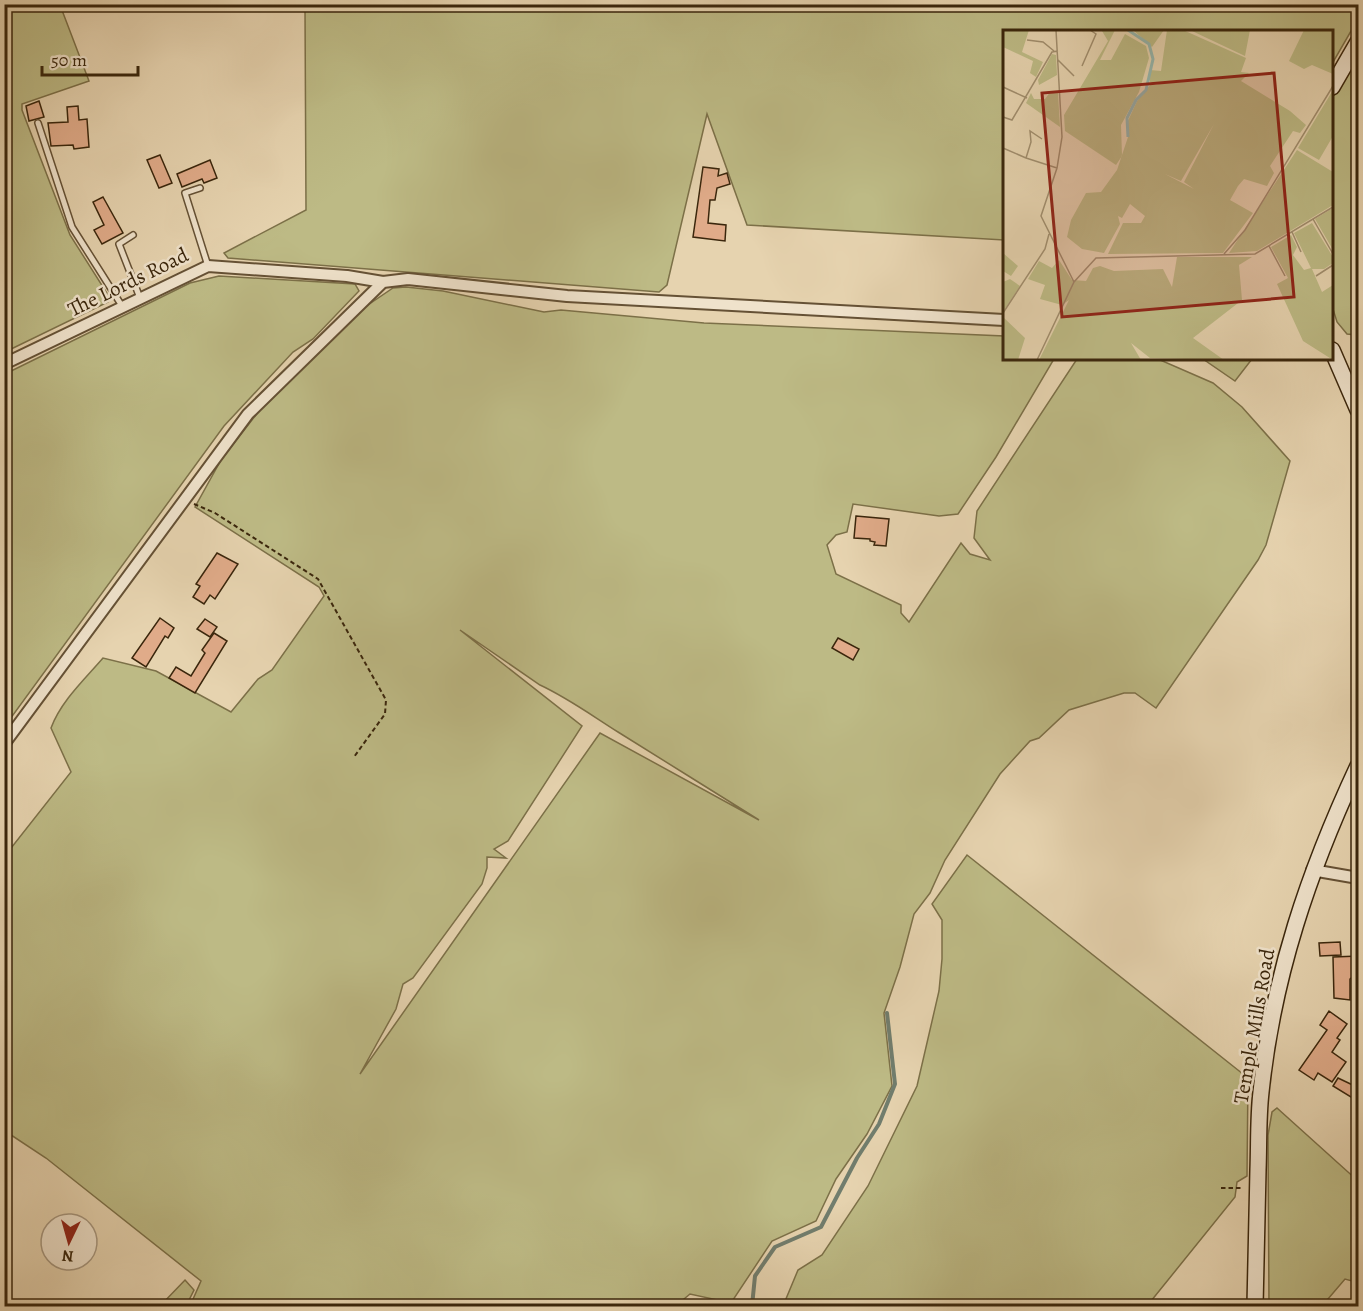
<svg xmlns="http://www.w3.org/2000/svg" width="1363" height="1311" font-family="Alegreya,serif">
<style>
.green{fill:#bdba85;stroke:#7c7048;stroke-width:1.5;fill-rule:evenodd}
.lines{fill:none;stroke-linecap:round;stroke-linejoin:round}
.stream{stroke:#717d6d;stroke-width:4}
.building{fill:#e0ab89;stroke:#3a260c;stroke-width:1.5}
.lane-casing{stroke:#655135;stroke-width:8}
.street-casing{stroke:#655135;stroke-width:14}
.secondary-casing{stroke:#3a260c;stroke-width:18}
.path{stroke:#3a260c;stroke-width:2;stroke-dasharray:4.5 3;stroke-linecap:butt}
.lane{stroke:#efe2cb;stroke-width:5}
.street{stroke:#efe2cb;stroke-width:10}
.secondary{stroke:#efe2cb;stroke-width:15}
.labels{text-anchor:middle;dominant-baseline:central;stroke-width:5;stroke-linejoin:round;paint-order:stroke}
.street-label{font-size:21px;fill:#3a260c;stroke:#efe2cb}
.inset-river{fill:none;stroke:#96b7ae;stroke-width:3}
.inset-road{fill:none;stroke:#a18e6e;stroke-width:1.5}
.view{fill:#8f2418;fill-opacity:0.15;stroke:#8f2418;stroke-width:3}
.inset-edge{fill:none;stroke:#3a260c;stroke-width:3}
</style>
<rect width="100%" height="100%" fill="#e6d3af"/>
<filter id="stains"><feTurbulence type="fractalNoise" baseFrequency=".00333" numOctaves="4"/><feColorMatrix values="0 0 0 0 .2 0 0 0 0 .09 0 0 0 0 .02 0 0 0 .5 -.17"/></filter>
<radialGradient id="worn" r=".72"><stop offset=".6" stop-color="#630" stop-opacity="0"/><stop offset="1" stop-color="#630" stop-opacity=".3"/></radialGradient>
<g class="green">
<polygon points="5,4 60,5 89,81 22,104 22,110 70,235 110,298 108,302 5,352"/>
<polygon points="324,5 1358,4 1358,19 1332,64 1332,32 1004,32 1004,240 747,225 707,114 667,285 659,292 228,258 224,253 306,210 305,9 319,8"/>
<polygon points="1355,66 1358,67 1358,331 1356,335 1347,334 1337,322 1332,306 1332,91"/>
<polygon points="219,276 355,284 359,291 313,339 293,352 224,426 5,726 5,374 190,283"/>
<path d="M406 287 443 291 544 312 561 310 704 323 1004 336V358L1054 359 996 457 958 514 939 516 853 504 847 532 836 535 827 545 836 574 901 605V613L909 622 961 543 970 554 990 560 974 538 977 511 1077 359H1158L1213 383 1242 407 1290 461 1266 545 1258 560 1156 708 1135 693H1124L1069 710 1039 738 1030 741 1000 774 945 860 930 893 914 914 900 967 884 1013 892 1086 867 1134 836 1179 816 1221 772 1241 731 1303 690 1294 678 1304 682 1306H190L201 1281 46 1158 5 1131 4 857 71 772 51 728C61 701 85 679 103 658L156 671 231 712 258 679 272 670 324 596 319 587 195 507 221 460 259 411 362 309 393 288ZM460 630 540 685C568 698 591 715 618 732 665 761 712 791 759 820L600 733 360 1074 396 1009 403 984 413 978 482 884 487 868V857L506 858 494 849 508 841 582 726Z"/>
<polygon points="1203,359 1252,359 1235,381"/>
<polygon points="967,855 1248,1078 1247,1176 1237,1182 1235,1197 1147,1306 783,1306 798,1270 822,1255 868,1186 917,1086 939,991 942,959 942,920 932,904"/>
<polygon points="1277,1108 1358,1181 1358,1288 1356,1282 1345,1279 1322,1306 1269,1306 1268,1135 1272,1112"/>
<polygon points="185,1280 194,1290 186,1306 160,1306"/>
</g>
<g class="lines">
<polyline class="stream" points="752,1306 755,1276 775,1247 821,1227 857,1158 879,1124 895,1084 887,1013"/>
</g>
<g class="building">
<polygon points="39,101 44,117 29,121 26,106"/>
<polygon points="78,106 79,120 87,119 89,147 74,149 73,145 51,146 48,123 68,122 67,107"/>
<polygon points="160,155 172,183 159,188 147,160"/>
<polygon points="210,160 217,178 204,183 202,179 182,187 177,174"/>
<polygon points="703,167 719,169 718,176 727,173 730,184 717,188 715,200 710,200 708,223 726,225 725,241 693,237"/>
<polygon points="103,197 123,233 102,244 94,230 104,225 93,202"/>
<polygon points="856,516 889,519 886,546 874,545 875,542 870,541 870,539 854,538"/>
<polygon points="217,553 238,564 215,599 210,595 204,604 193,597 200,586 196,584"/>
<polygon points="160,618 174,628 168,638 165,636 146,667 132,658"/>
<polygon points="205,619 217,627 210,637 197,629"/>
<polygon points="214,633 227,641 195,693 169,678 176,667 191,676 205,653 202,650"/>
<polygon points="838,638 859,649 853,660 832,648"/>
<polygon points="1340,942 1341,955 1320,956 1319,943"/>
<polygon points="1359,956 1359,971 1350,979 1350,1000 1334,998 1333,957"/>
<polygon points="1329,1011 1347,1024 1337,1038 1340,1040 1332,1052 1346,1062 1332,1082 1318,1073 1314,1080 1299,1070 1327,1030 1320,1025"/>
<polygon points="1338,1078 1359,1088 1359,1102 1333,1086"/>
</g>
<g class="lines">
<defs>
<g id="lane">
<polyline points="38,123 72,227 122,306"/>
<polyline points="200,188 185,193 208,266"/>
<polyline points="133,235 119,244 140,298"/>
</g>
<g id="street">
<polyline points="4,364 208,266 347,276 383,282"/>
<polyline points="4,744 248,414 383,282 408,279 567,296 1004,320"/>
<polyline points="1312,870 1358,878"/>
</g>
<g id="secondary">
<polyline points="1332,87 1358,42"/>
<polyline points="1332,350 1358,410"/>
<path d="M1255 1306C1256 1261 1257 1215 1258 1170 1259 1144 1258 1118 1261 1092 1273 976 1309 871 1358 766"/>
</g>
</defs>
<use href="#lane" class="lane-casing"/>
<use href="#street" class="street-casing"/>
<use href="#secondary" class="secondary-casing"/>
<g class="path">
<polyline points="194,504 215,513 318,579 386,700 385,714 354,757"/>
<polyline points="1221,1188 1243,1188"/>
</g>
<use href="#lane" class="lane"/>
<use href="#street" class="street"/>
<use href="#secondary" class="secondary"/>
</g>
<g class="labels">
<g class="street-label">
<text transform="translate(128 282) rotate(-26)">The Lords Road</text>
<text transform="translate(1254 1026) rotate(-80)">Temple Mills Road</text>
</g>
</g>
<g transform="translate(1003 30)">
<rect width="330" height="330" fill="#e6d3af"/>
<path d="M0 0H26L19 22 40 32 33 47 27 43 30 31 0 17ZM112 0 97 30H108L122 4 143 16 146 28 136 62 118 95 119 126 113 135 62 101 61 85 105 11 99 1ZM130 0H161L149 17ZM164 0H180L243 28 238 42 246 43 238 51 287 81 303 95 297 103 290 101 267 136 271 143 264 156 241 149 235 156 227 170 250 183 220 223 105 224 120 193H138L142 186 127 174 119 188 115 186 117 194 101 223 79 219 64 207 68 190 83 163 98 162 114 140 125 107 123 95 134 71 147 55H156L147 52V40L158 41ZM211 94 181 152 191 159 162 144 178 151ZM187 0H247L242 26 208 10ZM301 0H330V44L309 35 301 39 286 31ZM49 24 53 25 54 45 36 55 35 50ZM330 60V106L316 130 295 118ZM48 61 55 63 57 97 23 73 28 63 31 69H42ZM294 120 330 142V175L254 221 226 223ZM330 178V220L312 189ZM309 193 330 227V233L321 239H309L319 262 330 255V330L300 311 274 254 285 248 268 217 288 205 294 217 290 225 301 240 308 238 291 203ZM0 223 15 236 8 246 0 241ZM174 227H249L236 235 239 270 190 308 221 330 147 328 128 313 138 330H36L66 270 59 275 37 269 42 255 25 249 36 231 49 238 56 230 69 250 83 251 90 238 97 236 111 241 160 239 169 257ZM7 249 17 256 1 280 0 252ZM0 287 22 308 15 330H0Z" fill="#bdba85" fill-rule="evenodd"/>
<path class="inset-river" d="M125 107 124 88 133 70 143 60 150 29 146 14 125 0"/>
<path class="inset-road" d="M53 0 59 107 54 138 38 186 71 252M24 10 40 12 51 21M55 30 71 46M79 36 93 4 87 0M0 57 24 68M0 87 9 90 49 22 55 21M39 109 27 101 28 112 23 128 54 138M0 118 23 128M310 189 330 224M289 202 298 222M266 216 282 246M221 224 242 200 330 56M313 246 330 235M0 283 42 219 46 204M34 330 71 252 93 228 252 224 330 177"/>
<path class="view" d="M271 43 291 267 59 287 39 63Z"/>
<rect width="330" height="330" class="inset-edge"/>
</g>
<rect width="1363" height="1311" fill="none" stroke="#e6d3af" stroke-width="24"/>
<rect x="6" y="6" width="1351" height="1299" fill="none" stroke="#3a260c" stroke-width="3"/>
<rect x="12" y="12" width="1339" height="1287" fill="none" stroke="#3a260c" stroke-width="1.5"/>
<g transform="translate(69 1242) rotate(185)"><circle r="28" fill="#efe2cb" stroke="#a7977f" stroke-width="1.5"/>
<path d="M0-4.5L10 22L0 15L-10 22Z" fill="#8f2418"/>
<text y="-9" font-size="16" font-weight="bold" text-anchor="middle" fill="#3a260c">N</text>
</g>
<path d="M42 66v9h96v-9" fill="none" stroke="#3a260c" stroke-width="3"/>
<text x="51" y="66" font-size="18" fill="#3a260c" stroke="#efe2cb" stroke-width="4.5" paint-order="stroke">50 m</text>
<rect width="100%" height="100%" filter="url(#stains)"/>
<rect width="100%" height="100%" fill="url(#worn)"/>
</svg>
